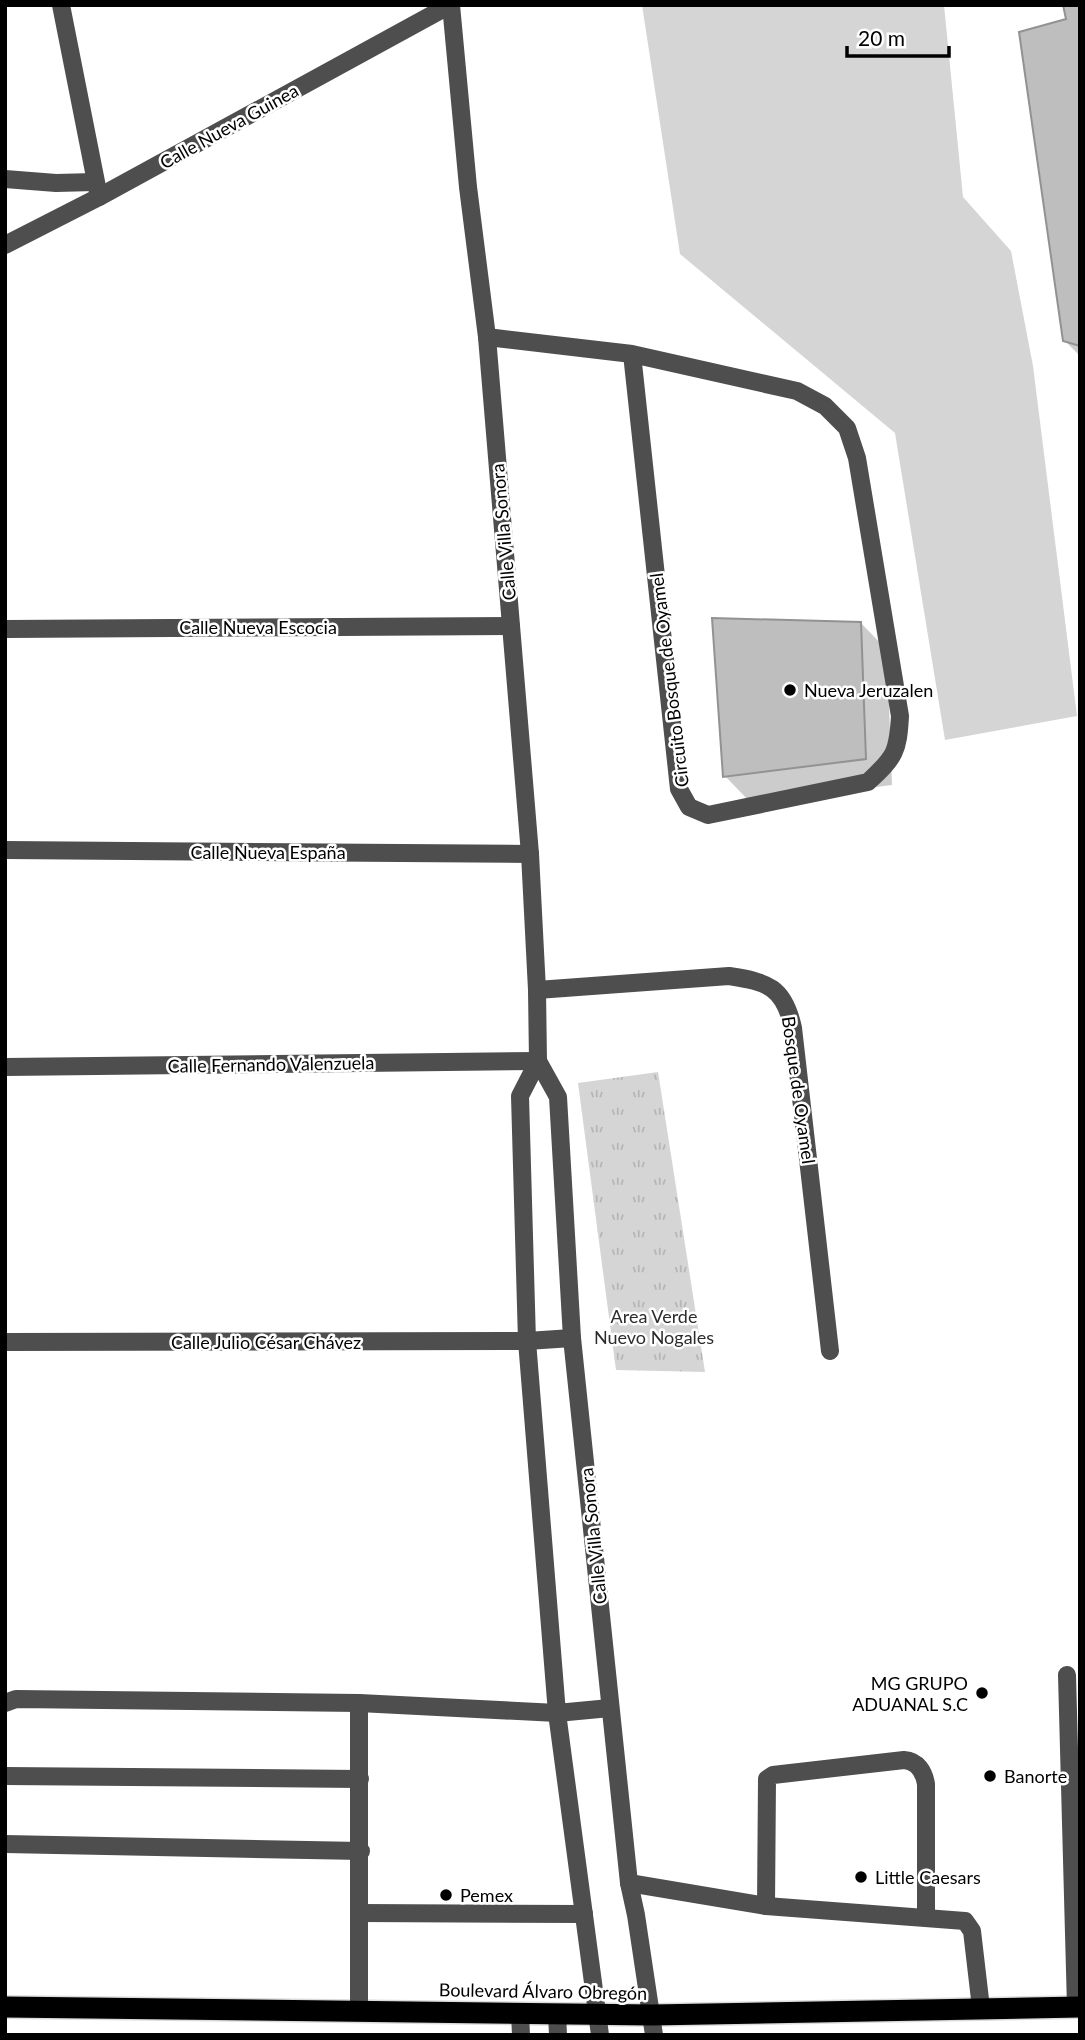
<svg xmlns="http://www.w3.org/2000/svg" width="1085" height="2040" font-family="Lato,sans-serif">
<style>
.green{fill:#d5d5d5}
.park{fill:url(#park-tufts)}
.shadow{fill:#0003}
.building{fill:#bebebe;stroke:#929292;stroke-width:2}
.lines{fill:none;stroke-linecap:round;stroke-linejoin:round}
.highway-casing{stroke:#dbdbdb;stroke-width:24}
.minor{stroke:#4e4e4e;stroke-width:18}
.highway{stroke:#000;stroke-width:21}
.poi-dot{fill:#000;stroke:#fff;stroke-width:2.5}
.labels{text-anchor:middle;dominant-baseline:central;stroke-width:5;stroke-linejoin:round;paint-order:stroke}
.street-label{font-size:18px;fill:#000;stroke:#fff}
.poi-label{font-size:18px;fill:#000;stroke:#fff;text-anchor:start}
.park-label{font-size:18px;fill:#2c2c2c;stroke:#fff}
</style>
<defs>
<pattern id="park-tufts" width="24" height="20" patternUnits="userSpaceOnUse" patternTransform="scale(1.75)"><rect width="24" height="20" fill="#d5d5d5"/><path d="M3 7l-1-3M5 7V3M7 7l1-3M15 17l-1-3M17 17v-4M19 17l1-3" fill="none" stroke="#b5b5b5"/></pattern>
</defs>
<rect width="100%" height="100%" fill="#fff"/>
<polygon class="green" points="642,5 944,5 963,197 1011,251 1033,366 1077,716 945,740 895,433 680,254"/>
<polygon class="park" points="658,1072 705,1372 616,1370 578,1083"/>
<g class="shadow">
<polygon points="1080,5 1080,356 1064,340 1068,21"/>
<polygon points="861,623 887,650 892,785 751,803 725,776"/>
</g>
<g class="building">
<polygon points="1063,5 1080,5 1080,346 1063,341 1019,32 1066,19"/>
<polygon points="712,618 861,622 866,759 723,777"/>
</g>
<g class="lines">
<defs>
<polyline id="highway" points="5,2007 652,2015 1080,2007"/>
</defs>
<use href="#highway" class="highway-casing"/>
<g class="minor">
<polyline points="61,5 99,197"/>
<polyline points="451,5 468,187 487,337 530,854 537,990 538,1061 520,1096 527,1341 557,1713 600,2035"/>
<polyline points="5,179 56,183 95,182"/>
<polyline points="5,245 99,197 450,5"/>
<path d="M487 337 632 354 797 391 825 406 847 428 857 458 900 716C898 752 895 757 868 782L708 815 689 807 679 789 632 354"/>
<polyline points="5,629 511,626"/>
<polyline points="5,850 530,854"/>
<path d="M537 990 729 976C768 982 784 987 793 1028L830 1351"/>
<polyline points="538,1061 558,1097 572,1338 629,1883 636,1915 654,2035"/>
<polyline points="5,1067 538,1061"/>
<polyline points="5,1342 527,1341 572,1338"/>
<polyline points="1067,1675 1076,2007"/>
<polyline points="5,1703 16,1699 359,1703 557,1713 610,1708"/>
<polyline points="5,1776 360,1779"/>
<polyline points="5,1844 361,1851"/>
<polyline points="629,1883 766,1906 965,1921 972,1931 981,2008"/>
<path d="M766 1906 767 1779 773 1775 904 1760C918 1761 924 1772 926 1784V1916"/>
<polyline points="359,1913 584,1914"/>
<polyline points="359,2012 359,1703"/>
<polyline points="520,2013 521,2035"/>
<polyline points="557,2013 558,2035"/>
</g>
<use href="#highway" class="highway"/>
</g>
<g class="poi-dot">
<circle cx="790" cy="690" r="7"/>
<circle cx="982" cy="1693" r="7"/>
<circle cx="990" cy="1776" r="7"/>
<circle cx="861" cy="1877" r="7"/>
<circle cx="446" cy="1895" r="7"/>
</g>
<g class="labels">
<g class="street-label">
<text transform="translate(229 126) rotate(-29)">Calle Nueva Guinea</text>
<text transform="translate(503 532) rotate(-95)">Calle Villa Sonora</text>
<text x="258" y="627">Calle Nueva Escocia</text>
<text transform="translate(669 680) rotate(-97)">Circuito Bosque de Oyamel</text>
<text x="268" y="852">Calle Nueva España</text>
<text transform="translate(271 1064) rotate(-1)">Calle Fernando Valenzuela</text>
<text transform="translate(799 1090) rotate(82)">Bosque de Oyamel</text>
<text x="266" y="1342">Calle Julio César Chávez</text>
<text transform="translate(593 1536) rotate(-96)">Calle Villa Sonora</text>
<text transform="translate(543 1991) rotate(1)">Boulevard Álvaro Obregón</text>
</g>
<g class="poi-label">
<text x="804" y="690">Nueva Jeruzalen</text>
<text x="968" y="1683" text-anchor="end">MG GRUPO<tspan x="968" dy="21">ADUANAL S.C</tspan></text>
<text x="1004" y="1776">Banorte</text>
<text x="875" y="1877">Little Caesars</text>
<text x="460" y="1895">Pemex</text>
</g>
<g class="park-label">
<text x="654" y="1316">Area Verde<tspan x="654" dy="21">Nuevo Nogales</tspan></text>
</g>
</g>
<rect width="1085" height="2040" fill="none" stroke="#000000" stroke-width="14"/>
<path d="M847 46v10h102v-10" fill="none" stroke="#000000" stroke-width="3.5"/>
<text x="858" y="46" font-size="21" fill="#000000" stroke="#ffffff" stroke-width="5" paint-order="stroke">20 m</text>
</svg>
